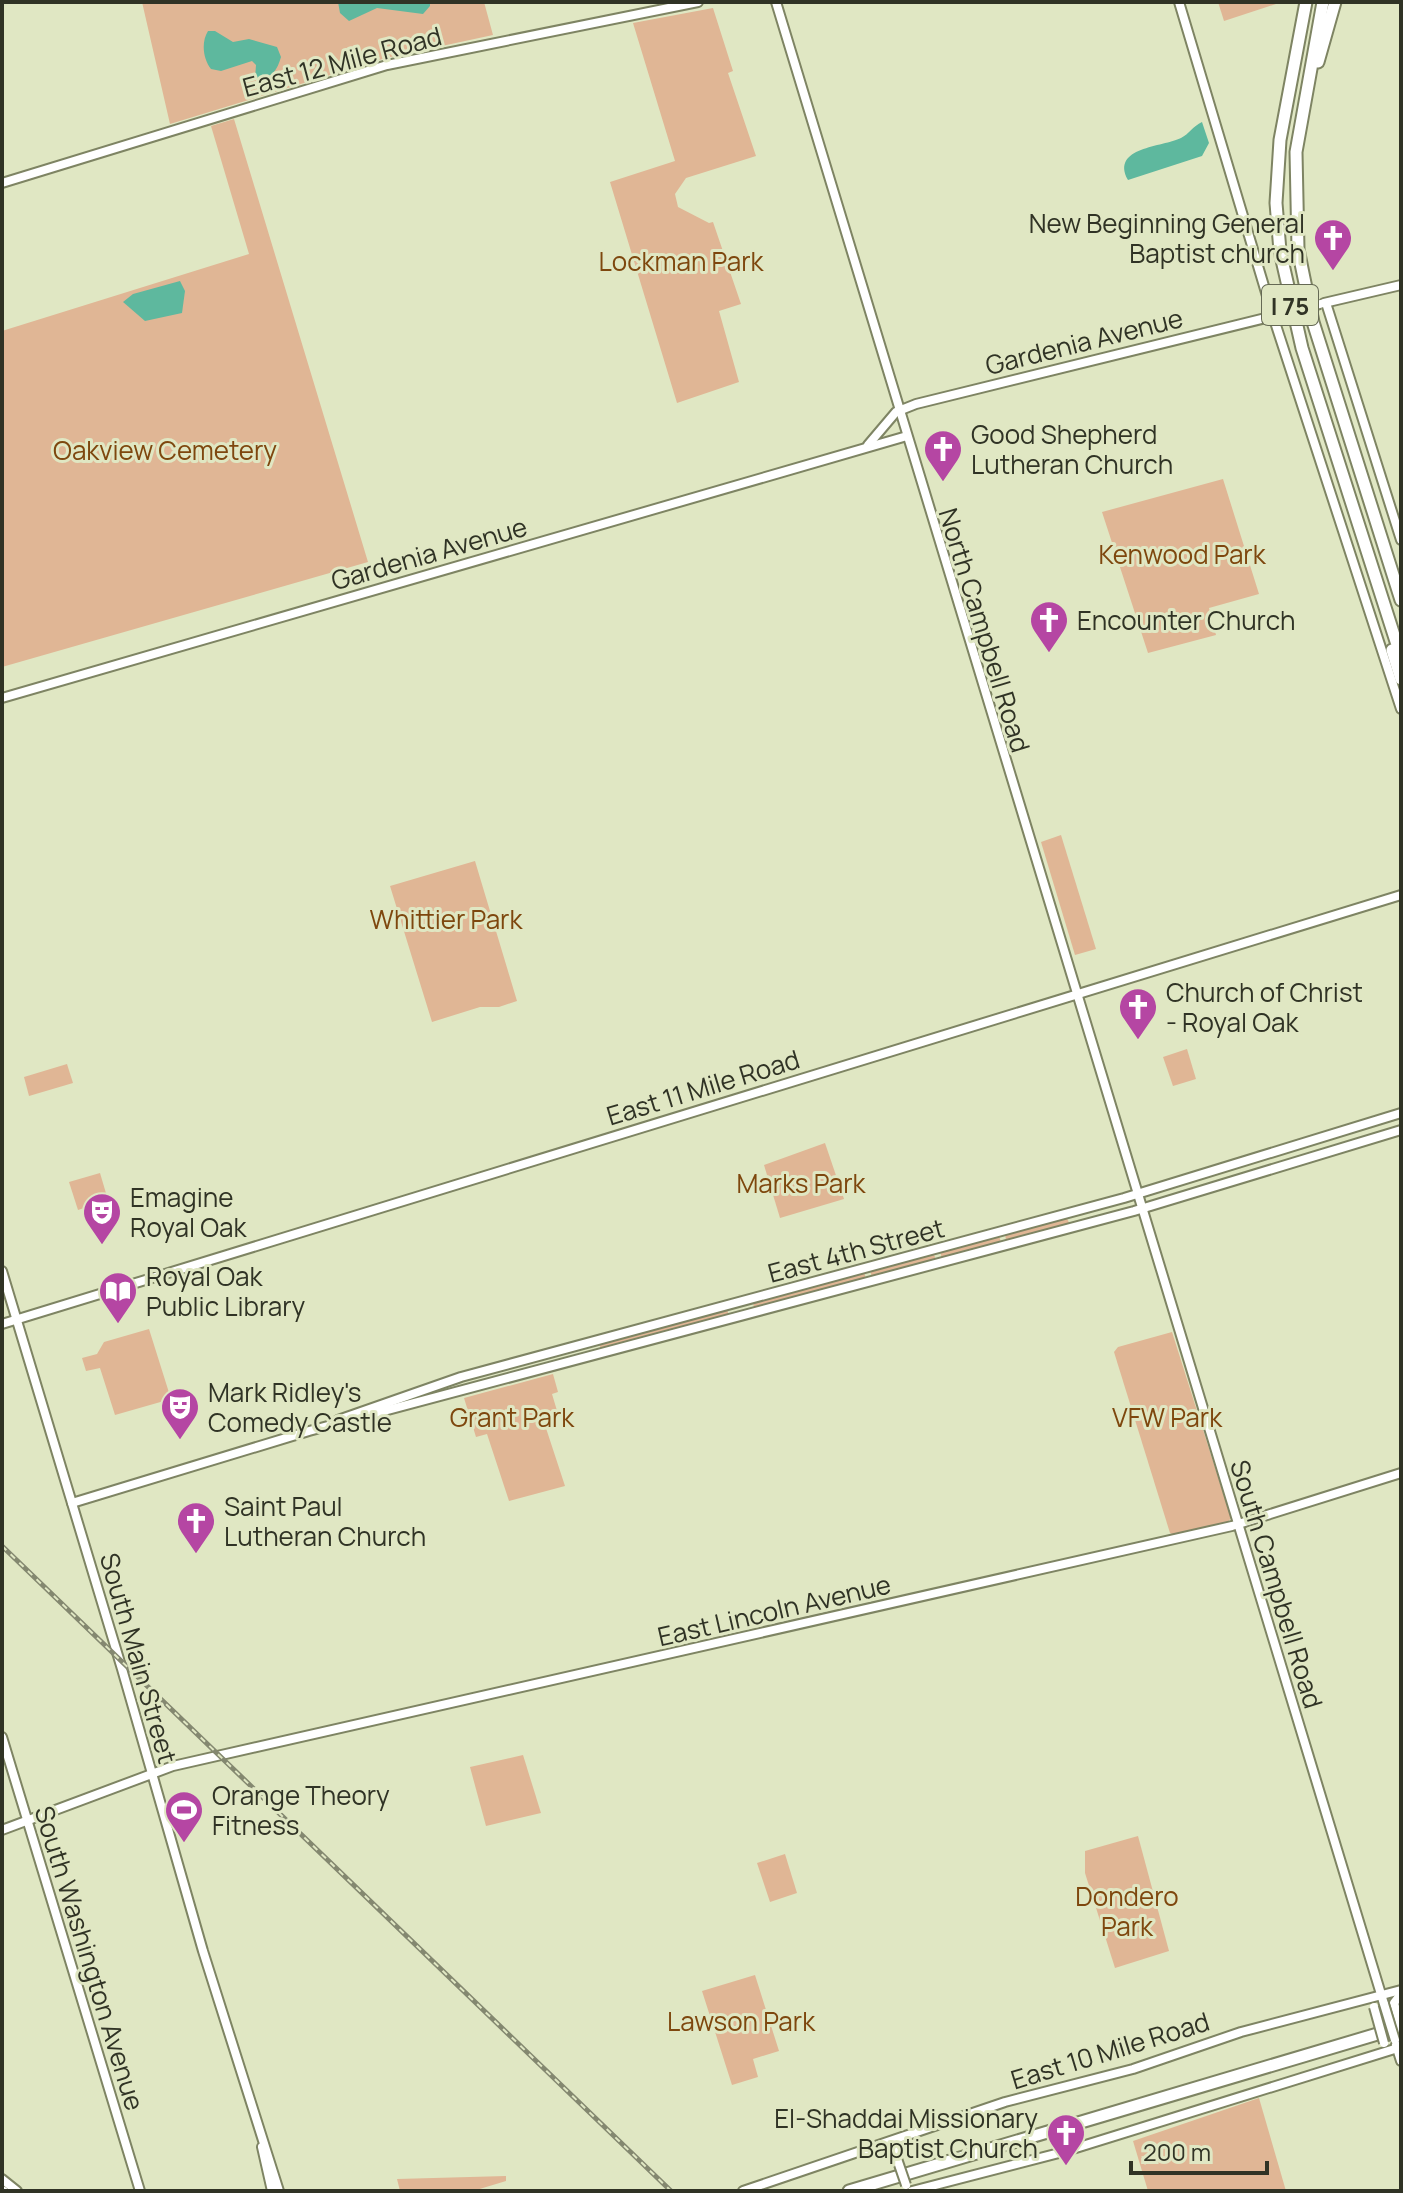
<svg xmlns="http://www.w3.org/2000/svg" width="1403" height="2193" font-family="Manrope,sans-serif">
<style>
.green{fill:#e0b695}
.water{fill:#5eb89e}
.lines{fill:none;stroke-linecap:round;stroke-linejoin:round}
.secondary-casing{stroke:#7e8463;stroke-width:12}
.primary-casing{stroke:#7e8463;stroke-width:12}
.highway-casing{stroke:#7e8463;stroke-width:15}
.secondary{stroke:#fff;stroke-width:8}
.primary{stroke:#fff;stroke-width:8}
.highway{stroke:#fff;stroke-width:11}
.rail-casing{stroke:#848870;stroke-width:5}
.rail{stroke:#e0e7c3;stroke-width:2;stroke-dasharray:6;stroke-linecap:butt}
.secondary-bridge-casing{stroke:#7e8463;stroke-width:12;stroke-linecap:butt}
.secondary-bridge{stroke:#fff;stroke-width:8}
.labels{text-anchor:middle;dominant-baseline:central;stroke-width:6;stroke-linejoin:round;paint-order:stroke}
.shield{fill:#e0e7c3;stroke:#656954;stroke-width:2}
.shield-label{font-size:24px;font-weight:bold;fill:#303325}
.street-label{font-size:26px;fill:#303325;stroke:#e0e7c3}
.poi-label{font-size:26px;fill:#303325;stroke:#e0e7c3;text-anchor:start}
.park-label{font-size:26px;fill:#7e470e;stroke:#e0e7c3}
</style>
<rect width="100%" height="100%" fill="#e0e7c3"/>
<g class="green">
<polygon points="142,2 484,2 493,35 386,58 170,124"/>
<polygon points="1218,2 1279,2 1279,3 1224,21"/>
<polygon points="713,8 733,71 728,73 756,156 686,178 675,194 678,207 709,223 713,222 741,304 719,311 739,382 677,403 610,182 675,161 633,23"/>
<polygon points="234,119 368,562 2,667 2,331 249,254 211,126"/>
<polygon points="1223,479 1259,594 1209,608 1216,635 1148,653 1102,512"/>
<polygon points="1061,835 1096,949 1075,955 1041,842"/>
<polygon points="475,861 517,1001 499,1007 480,1007 432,1022 390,886"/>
<polygon points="1187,1049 1196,1079 1173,1086 1163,1057"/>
<polygon points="67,1064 73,1083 29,1096 24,1077"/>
<polygon points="825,1143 844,1199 780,1218 764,1165"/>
<polygon points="100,1173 108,1200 78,1210 69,1182"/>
<polygon points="1066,1216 1070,1225 1006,1241 1005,1233"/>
<polygon points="999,1236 1001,1242 942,1259 940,1251"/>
<polygon points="933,1252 936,1260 872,1278 870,1270"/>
<polygon points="864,1272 866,1279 754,1309 753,1301"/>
<polygon points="727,1309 729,1316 601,1350 599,1343"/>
<polygon points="149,1329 171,1399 115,1415 100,1368 86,1371 82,1358 97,1354 104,1342"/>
<polygon points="1172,1332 1231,1518 1227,1523 1174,1535 1170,1533 1114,1352 1118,1347"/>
<polygon points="553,1374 558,1392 552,1394 558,1414 543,1419 565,1486 509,1501 487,1434 476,1437 464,1398"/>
<polygon points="523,1755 541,1813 486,1826 470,1767"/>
<polygon points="1138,1836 1169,1951 1115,1968 1085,1873 1085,1851"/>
<polygon points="785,1854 797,1893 770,1902 757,1863"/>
<polygon points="755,1975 779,2051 753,2059 758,2077 732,2085 702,1991"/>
<polygon points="1259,2098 1286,2191 1148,2191 1133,2141"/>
<polygon points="506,2176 506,2181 473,2191 400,2191 397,2179"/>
</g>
<g class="water">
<polygon points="338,2 430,2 430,6 423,14 377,8 349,21 340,13"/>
<path d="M208 31H215L233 42 249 39 277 47 281 57C277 71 271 80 255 78L256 65 252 61 221 71 211 69C203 59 201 42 208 31Z"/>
<path d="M1202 122 1209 143 1202 156 1128 180C1110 147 1163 147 1181 138 1189 134 1193 126 1202 122Z"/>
<polygon points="180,281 185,291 182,313 145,321 123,302 133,294"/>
</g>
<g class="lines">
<defs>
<g id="secondary">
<polyline points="776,2 1384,2004"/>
<polyline points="1179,2 1273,316 1401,709"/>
<polyline points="2,183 387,65 698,2"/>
<polyline points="1324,303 1401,285"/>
<polyline points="1326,303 1401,540"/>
<polyline points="868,445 896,412 916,404 1274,316"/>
<polyline points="2,698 907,436"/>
<polyline points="2,1271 122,1669 203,1951 279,2191"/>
<polyline points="2,1324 1401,895"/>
<polyline points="338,1420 461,1377 1124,1198 1401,1113"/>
<polyline points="72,1503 309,1431 1134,1211 1401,1130"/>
<polyline points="2,1737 140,2191"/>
<polyline points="2,1830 173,1766 1232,1526 1401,1473"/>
<polyline points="1401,1994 1394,2003 1401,2027"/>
<polyline points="1396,2045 1401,2061"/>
<polyline points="262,2147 272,2191"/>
<polyline points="743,2191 1005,2102 1133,2069 1241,2032 1401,1990"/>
<polyline points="912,2191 1063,2152 1401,2047"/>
</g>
<g id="primary">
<polyline points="2,2179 17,2191"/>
<polyline points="2,2190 4,2191"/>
</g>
<g id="highway">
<polyline points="1306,2 1280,140 1276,203 1280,251 1302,348 1401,657"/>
<polyline points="1323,2 1296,152 1298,249 1313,322 1401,600"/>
<polyline points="1318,62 1335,2"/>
<polyline points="1392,650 1401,679"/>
<polyline points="849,2191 1401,2027"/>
</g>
</defs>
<use href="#secondary" class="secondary-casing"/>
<use href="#primary" class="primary-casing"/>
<use href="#highway" class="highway-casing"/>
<use href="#secondary" class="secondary"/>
<use href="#primary" class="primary"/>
<use href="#highway" class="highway"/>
<defs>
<polyline id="rail" points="2,1546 671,2191"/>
</defs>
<use href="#rail" class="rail-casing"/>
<use href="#rail" class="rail"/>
<defs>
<g id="secondary-bridge">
<polyline points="1280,315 1320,304"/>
<polyline points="1384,2004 1395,2040"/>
<polyline points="1374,2007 1384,2043"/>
<polyline points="894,2150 906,2185"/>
</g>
</defs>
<use href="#secondary-bridge" class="secondary-bridge-casing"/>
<use href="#secondary-bridge" class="secondary-bridge"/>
</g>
<defs>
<symbol id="church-pin" viewBox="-11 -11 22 30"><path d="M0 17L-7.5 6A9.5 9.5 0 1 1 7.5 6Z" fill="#b546a3" stroke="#e0e7c3"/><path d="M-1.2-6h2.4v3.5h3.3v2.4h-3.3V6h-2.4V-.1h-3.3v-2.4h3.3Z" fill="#fff"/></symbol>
<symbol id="theatre-pin" viewBox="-11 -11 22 30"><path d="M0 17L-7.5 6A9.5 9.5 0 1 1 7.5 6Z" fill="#b546a3" stroke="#e0e7c3"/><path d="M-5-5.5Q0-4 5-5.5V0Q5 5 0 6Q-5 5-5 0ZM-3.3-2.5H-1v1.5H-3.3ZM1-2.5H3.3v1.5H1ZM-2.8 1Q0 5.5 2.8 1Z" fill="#fff"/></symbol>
<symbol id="library-pin" viewBox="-11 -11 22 30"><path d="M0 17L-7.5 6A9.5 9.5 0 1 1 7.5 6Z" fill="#b546a3" stroke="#e0e7c3"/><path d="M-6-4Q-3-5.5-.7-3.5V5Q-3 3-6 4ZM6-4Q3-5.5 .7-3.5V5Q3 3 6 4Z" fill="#fff"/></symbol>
<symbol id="stadium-pin" viewBox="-11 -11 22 30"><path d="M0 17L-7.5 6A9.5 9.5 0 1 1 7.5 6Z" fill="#b546a3" stroke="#e0e7c3"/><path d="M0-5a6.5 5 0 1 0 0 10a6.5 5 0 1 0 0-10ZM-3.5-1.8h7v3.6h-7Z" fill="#fff"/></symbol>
</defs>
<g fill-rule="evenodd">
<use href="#church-pin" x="1311" y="216" width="44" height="60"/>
<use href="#church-pin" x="921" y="427" width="44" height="60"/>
<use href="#church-pin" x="1027" y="598" width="44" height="60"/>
<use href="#church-pin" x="1116" y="985" width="44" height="60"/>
<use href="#theatre-pin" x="80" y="1190" width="44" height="60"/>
<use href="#library-pin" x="96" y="1269" width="44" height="60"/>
<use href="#theatre-pin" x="158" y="1385" width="44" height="60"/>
<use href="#church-pin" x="174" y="1499" width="44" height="60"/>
<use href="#stadium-pin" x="162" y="1788" width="44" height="60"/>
<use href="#church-pin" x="1044" y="2111" width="44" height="60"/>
</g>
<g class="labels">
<rect class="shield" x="1262" y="285" width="56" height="40" rx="6"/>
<g class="shield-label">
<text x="1290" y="305">I 75</text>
</g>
<g class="street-label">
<text transform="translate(342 61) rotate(-15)">East 12 Mile Road</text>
<text transform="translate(1084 341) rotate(-14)">Gardenia Avenue</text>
<text transform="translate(429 553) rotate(-16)">Gardenia Avenue</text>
<text transform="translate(985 630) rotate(73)">North Campbell Road</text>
<text transform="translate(703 1087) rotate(-17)">East 11 Mile Road</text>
<text transform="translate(856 1250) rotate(-15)">East 4th Street</text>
<text transform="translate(1277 1584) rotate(73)">South Campbell Road</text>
<text transform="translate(774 1610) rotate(-13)">East Lincoln Avenue</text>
<text transform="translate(139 1658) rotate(74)">South Main Street</text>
<text transform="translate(90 1958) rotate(73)">South Washington Avenue</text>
<text transform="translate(1110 2050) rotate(-17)">East 10 Mile Road</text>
</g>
<g class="poi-label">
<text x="1305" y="223" text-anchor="end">New Beginning General<tspan x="1305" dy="30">Baptist church</tspan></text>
<text x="971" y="434">Good Shepherd<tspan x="971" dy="30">Lutheran Church</tspan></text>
<text x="1077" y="620">Encounter Church</text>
<text x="1166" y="992">Church of Christ<tspan x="1166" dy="30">- Royal Oak</tspan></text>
<text x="130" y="1197">Emagine<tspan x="130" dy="30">Royal Oak</tspan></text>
<text x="146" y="1276">Royal Oak<tspan x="146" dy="30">Public Library</tspan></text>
<text x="208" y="1392">Mark Ridley's<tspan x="208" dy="30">Comedy Castle</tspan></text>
<text x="224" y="1506">Saint Paul<tspan x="224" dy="30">Lutheran Church</tspan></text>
<text x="212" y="1795">Orange Theory<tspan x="212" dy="30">Fitness</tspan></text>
<text x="1038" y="2118" text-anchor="end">El-Shaddai Missionary<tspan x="1038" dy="30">Baptist Church</tspan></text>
</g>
<g class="park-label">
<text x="681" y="261">Lockman Park</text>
<text x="165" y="450">Oakview Cemetery</text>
<text x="1182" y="554">Kenwood Park</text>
<text x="446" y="919">Whittier Park</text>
<text x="801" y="1183">Marks Park</text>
<text x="512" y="1417">Grant Park</text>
<text x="1167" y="1417">VFW Park</text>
<text x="1127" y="1896">Dondero<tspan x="1127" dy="30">Park</tspan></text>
<text x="741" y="2021">Lawson Park</text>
</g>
</g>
<rect width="1403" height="2193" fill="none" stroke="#303325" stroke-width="8"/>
<path d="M1131 2161v12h136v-12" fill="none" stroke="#303325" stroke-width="4"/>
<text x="1143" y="2161" font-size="24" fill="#303325" stroke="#e0e7c3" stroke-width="6" paint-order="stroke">200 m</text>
</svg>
